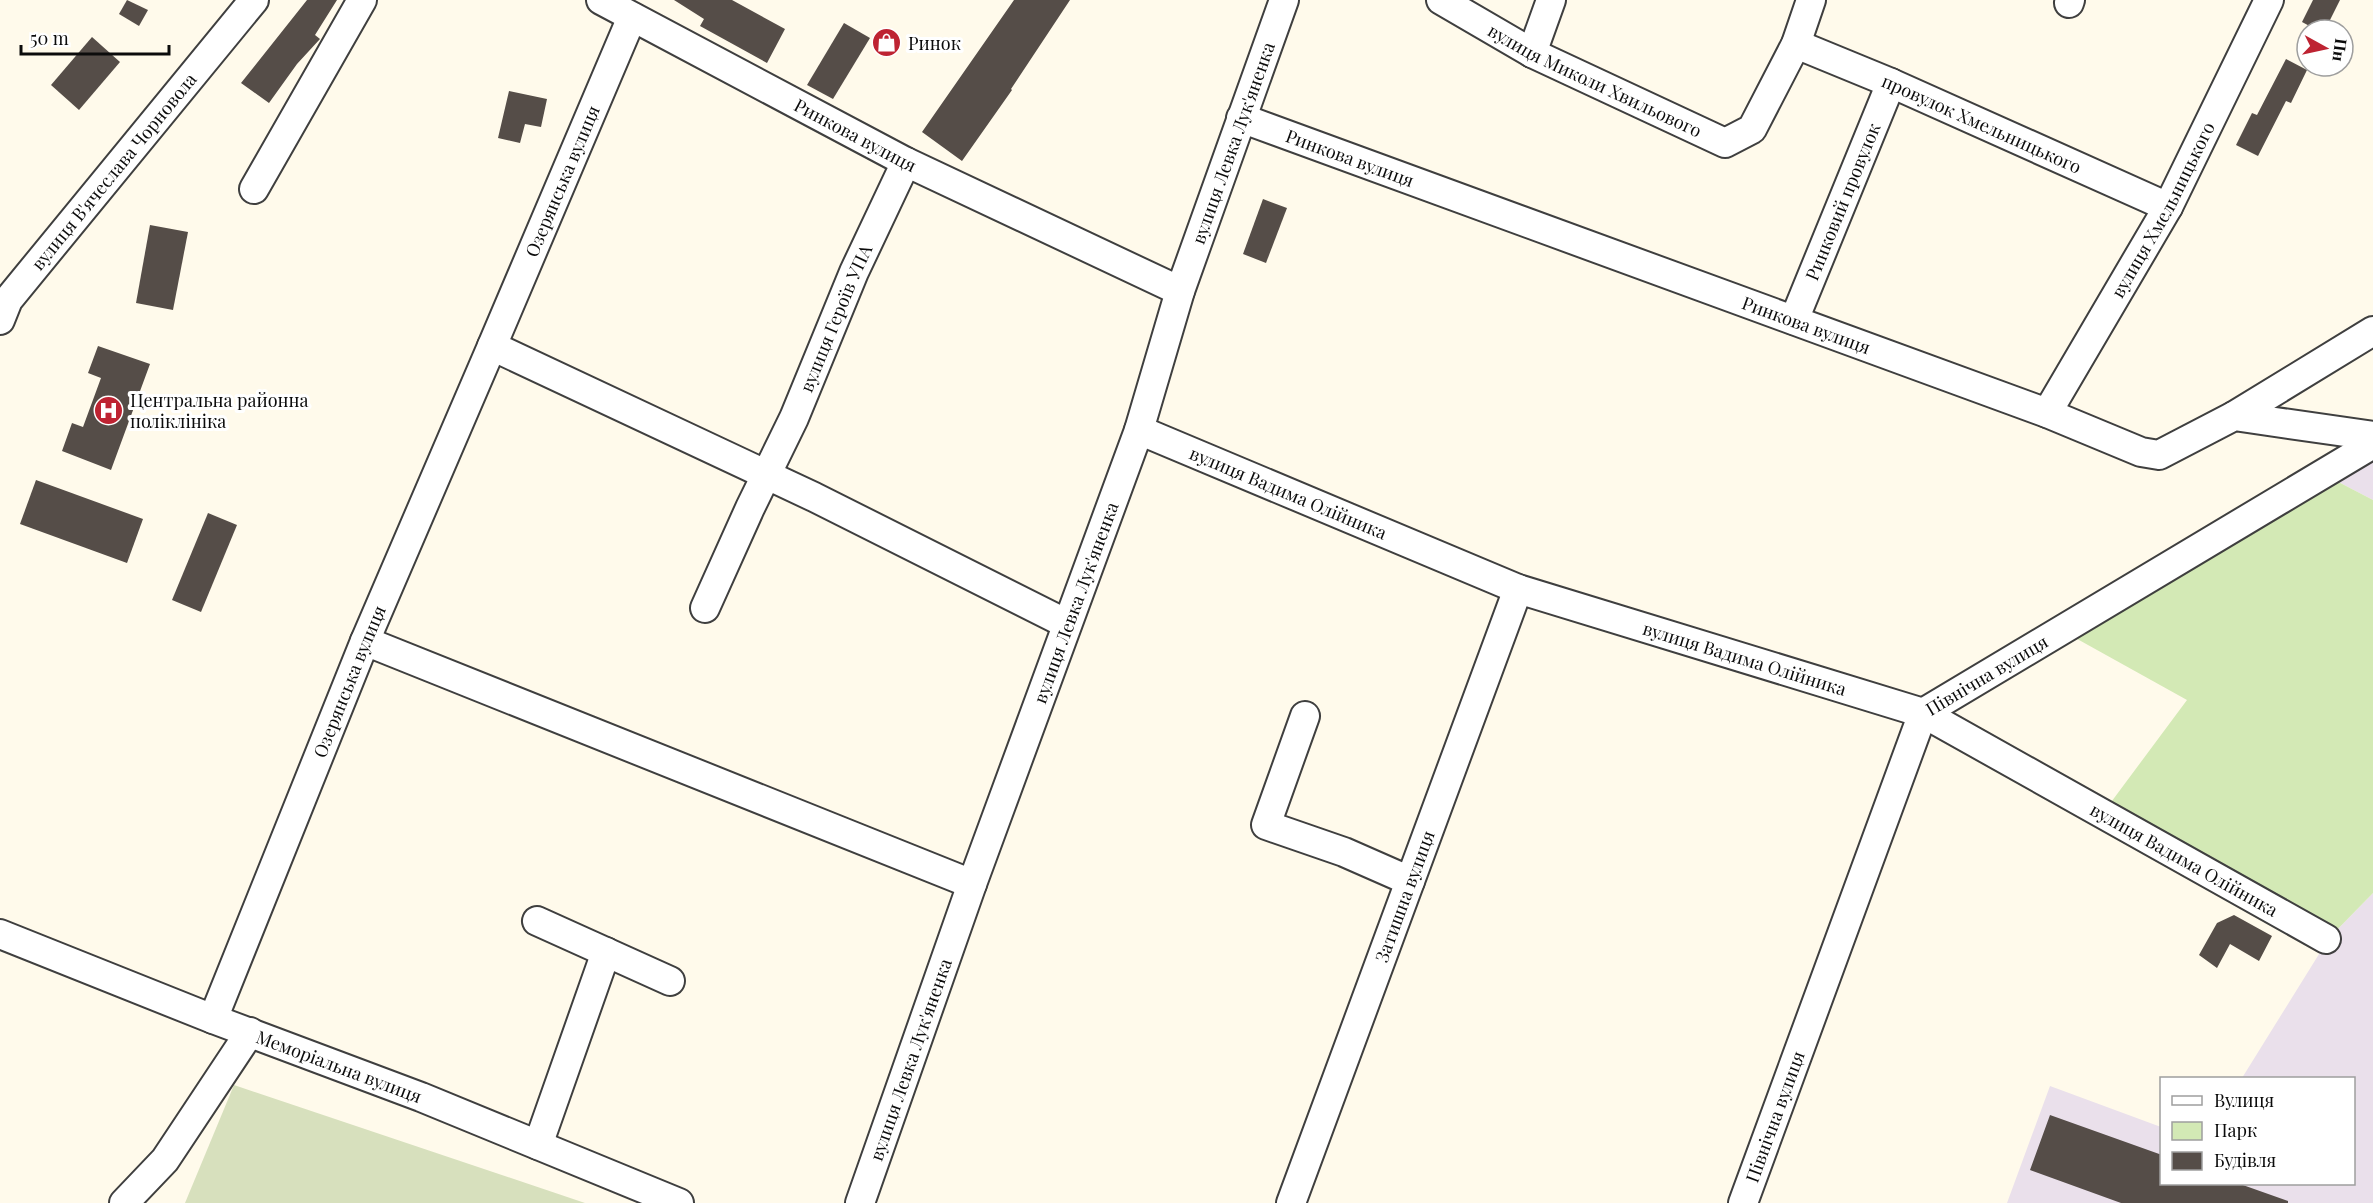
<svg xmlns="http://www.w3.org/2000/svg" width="2373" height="1203" font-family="'Playfair Display',serif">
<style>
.industrial{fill:#eae0eb}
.green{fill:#d3e9b5}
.cemetery{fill:#d7e0bd}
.building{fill:#554d48}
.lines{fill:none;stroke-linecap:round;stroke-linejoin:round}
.minor-casing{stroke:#3f3f3f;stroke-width:32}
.minor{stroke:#fff;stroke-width:28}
.labels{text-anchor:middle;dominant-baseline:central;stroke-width:6;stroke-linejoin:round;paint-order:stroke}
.poi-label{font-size:18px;fill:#0c0c0c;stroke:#fff;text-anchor:start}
.street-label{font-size:18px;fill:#0c0c0c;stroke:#fff}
</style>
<rect width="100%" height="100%" fill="#fffaeb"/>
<g class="industrial">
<polygon points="2373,444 2373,500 2323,474"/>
<polygon points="2373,893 2373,1203 2007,1203 2050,1086 2161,1127 2162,1184 2354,1184 2354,1078 2242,1078 2329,938"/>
</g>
<polygon class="green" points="2323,474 2373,500 2373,893 2329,938 2103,813 2187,700 2061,630"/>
<polygon class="cemetery" points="234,1085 585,1203 185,1203"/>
<g class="building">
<polygon points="127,0 148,10 139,26 119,14"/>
<polygon points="307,0 337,0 315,35 320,39 297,64 269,103 241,83"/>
<polygon points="674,0 732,0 785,29 767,63 700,26 704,19"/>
<polygon points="1014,0 1070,0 1011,89 1012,90 962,161 922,132"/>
<polygon points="2313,0 2340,0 2325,30 2317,30 2302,22"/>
<polygon points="844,23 870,38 833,99 807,85"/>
<polygon points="92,37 120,62 79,110 51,85"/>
<polygon points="2286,59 2307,70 2291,103 2286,101 2258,156 2236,145 2252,113 2257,115"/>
<polygon points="509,91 547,99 541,127 525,124 520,143 498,138"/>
<polygon points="1263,199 1287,208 1266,263 1243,254"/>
<polygon points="150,225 188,232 173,310 136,303"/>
<polygon points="98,346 150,364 111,470 62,451 72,423 83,427 101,378 88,373"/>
<polygon points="36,480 143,519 127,563 20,524"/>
<polygon points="208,513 237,525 201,612 172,600"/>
<polygon points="2234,915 2272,936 2259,961 2230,944 2217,968 2199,955 2217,923"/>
<polygon points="2050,1115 2162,1155 2162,1184 2240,1184 2288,1201 2288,1203 2121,1203 2030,1170"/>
</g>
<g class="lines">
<defs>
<g id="minor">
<path id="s1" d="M601 0 906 162 1180 291"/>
<path id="s2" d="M1441 0 1532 53 1725 143 1752 129 1796 44 1811 0"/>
<polyline points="2069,3 2070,0"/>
<polyline points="632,17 492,346 814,497 1067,624"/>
<path id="s3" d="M1796 44 1891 83 2168 207"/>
<polyline points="1532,53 1551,0"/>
<path id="s4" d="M1241 118 2047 413 2141 452 2159 455 2234 416 2373 436"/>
<polyline points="254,189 362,0"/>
<path id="s5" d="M0 320 8 300 254 0"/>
<path id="s6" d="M1794 320 1891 83"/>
<path id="s7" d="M2047 413 2168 207 2269 0"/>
<polyline points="2234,416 2373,331"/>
<path id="s8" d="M1139 430 1518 589 1923 713 2326 939"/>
<path id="s9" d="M705 608 750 508 794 418 854 272 906 162"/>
<polyline points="365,641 972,884"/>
<polyline points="1305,716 1266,825 1344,852 1410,881"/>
<polyline points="537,921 670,981"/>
<path id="s10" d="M0 934 213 1019 421 1097 679 1203"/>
<path id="s11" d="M213 1019 365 641 492 346"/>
<polyline points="538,1145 606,952"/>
<polyline points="124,1203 165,1160 250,1032"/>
<path id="s12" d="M860 1203 972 884 1139 430 1180 291 1284 0"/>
<path id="s13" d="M1291 1203 1518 589"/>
<path id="s14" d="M1743 1203 1923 713 2373 444"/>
</g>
</defs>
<use href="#minor" class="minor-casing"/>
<use href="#minor" class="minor"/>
</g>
<defs>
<symbol id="shop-disc" viewBox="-11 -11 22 22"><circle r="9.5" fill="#be2332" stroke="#fff"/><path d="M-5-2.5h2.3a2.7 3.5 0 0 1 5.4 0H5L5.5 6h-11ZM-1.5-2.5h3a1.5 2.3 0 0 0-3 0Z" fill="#fff"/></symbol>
<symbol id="hospital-disc" viewBox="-11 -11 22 22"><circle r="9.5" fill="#be2332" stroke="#fff"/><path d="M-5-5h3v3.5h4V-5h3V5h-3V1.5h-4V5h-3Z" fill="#fff"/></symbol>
</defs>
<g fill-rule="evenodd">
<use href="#shop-disc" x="870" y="26" width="33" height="33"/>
<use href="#hospital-disc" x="92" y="394" width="33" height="33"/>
</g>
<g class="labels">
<g class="poi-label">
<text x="908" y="43">Ринок</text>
<text x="130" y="400">Центральна районна<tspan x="130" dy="21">поліклініка</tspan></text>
</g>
<g class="street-label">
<text stroke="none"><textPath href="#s2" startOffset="174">вулиця Миколи Хвильового</textPath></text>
<text stroke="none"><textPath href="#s3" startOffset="202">провулок Хмельницького</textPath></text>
<text stroke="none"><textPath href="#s1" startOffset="288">Ринкова вулиця</textPath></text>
<text stroke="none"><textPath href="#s12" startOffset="1124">вулиця Левка Лук'яненка</textPath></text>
<text stroke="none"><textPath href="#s4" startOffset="116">Ринкова вулиця</textPath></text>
<text stroke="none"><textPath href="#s5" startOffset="188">вулиця В'ячеслава Чорновола</textPath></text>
<text transform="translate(562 181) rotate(-67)">Озерянська вулиця</text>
<text stroke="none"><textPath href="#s6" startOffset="128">Ринковий провулок</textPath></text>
<text stroke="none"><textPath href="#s7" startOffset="234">вулиця Хмельницького</textPath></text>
<text stroke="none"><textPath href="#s9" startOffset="318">вулиця Героїв УПА</textPath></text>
<text stroke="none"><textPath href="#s4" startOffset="602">Ринкова вулиця</textPath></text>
<text stroke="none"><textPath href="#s8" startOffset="162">вулиця Вадима Олійника</textPath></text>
<text stroke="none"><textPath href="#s12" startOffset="638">вулиця Левка Лук'яненка</textPath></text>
<text stroke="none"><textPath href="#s8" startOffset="648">вулиця Вадима Олійника</textPath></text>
<text stroke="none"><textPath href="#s14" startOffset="596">Північна вулиця</textPath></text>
<text stroke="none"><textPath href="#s11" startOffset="364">Озерянська вулиця</textPath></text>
<text stroke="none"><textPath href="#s8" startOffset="1134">вулиця Вадима Олійника</textPath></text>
<text stroke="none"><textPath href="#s13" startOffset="327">Затишна вулиця</textPath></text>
<text stroke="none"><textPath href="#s12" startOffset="152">вулиця Левка Лук'яненка</textPath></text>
<text stroke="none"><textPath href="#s10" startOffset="364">Меморіальна вулиця</textPath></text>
<text stroke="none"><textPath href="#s14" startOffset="92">Північна вулиця</textPath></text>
</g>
</g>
<rect x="2160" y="1077" width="195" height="108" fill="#ffffff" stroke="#9e9e9e" stroke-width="1.5"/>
<rect x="2172" y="1096" width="30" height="9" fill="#ffffff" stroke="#9e9e9e" stroke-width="1.5"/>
<text x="2214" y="1107" font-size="18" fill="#0c0c0c">Вулиця</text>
<rect x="2172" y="1122" width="30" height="18" fill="#d3e9b5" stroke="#9e9e9e" stroke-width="1.5"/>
<text x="2214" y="1137" font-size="18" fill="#0c0c0c">Парк</text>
<rect x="2172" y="1152" width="30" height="18" fill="#554d48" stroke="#9e9e9e" stroke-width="1.5"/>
<text x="2214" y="1167" font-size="18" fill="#0c0c0c">Будівля</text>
<g transform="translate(2325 48) rotate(98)"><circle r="28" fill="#ffffff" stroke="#9e9e9e" stroke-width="1.5"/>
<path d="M0-4.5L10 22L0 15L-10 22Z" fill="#be2332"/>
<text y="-9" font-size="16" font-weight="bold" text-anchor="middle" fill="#0c0c0c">Пн</text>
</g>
<path d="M21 45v9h148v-9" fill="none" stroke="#0c0c0c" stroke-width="3"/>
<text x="30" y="45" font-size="18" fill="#0c0c0c" stroke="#ffffff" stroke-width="4.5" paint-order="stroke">50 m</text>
</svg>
